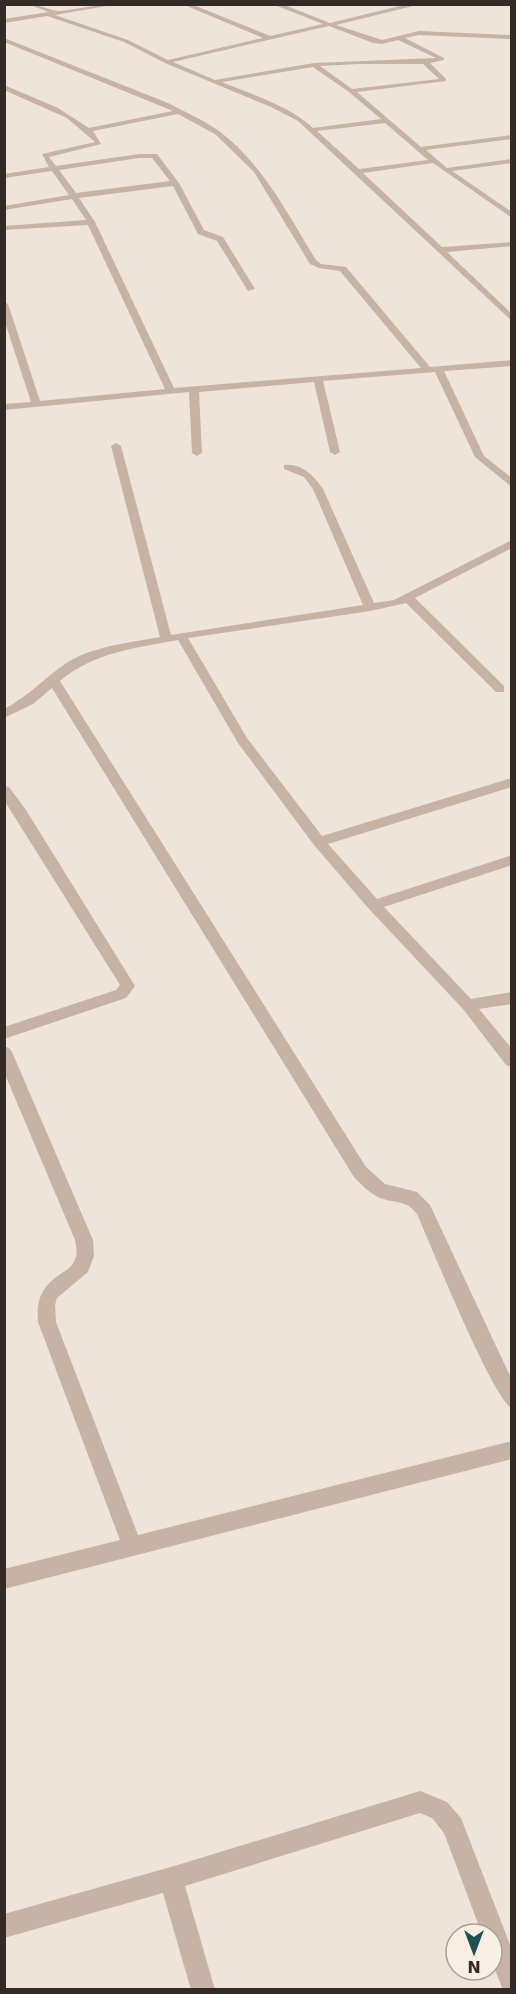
<svg xmlns="http://www.w3.org/2000/svg" width="516" height="1994" font-family="'DejaVu Sans',sans-serif">
<style>
.lines{fill:none;stroke-linecap:round;stroke-linejoin:round}
.minor{fill:#c6b3a6;fill-rule:evenodd}
</style>
<rect width="100%" height="100%" fill="#efe4d9"/>
<g class="lines">
<g class="minor">
<path d="M27 4C39 4 50 11 60 11 79 9 98 4 118 4L55 15 128 40 168 60 263 38 182 4H191L270 36 323 24 272 4H282L330 23 408 4H421L336 25 382 40 419 31 512 35V39L419 35 405 38 444 58V60L430 63 446 79V81L357 92 421 147 512 135V139L426 150 447 168 512 159V163L452 171 512 212V218L433 163 363 173 442 247 512 242V246L447 252 512 314V321L298 121 271 107 165 63 124 42 47 16 4 23V19L49 12ZM329 26 373 43 382 44 398 40 436 58 314 63 215 80 173 62ZM358 64H423L439 79 352 89 320 66ZM313 67 349 92 381 119 313 128C288 105 253 95 222 82ZM385 123 428 160 359 169 317 131Z"/>
<path d="M4 38 168 103C185 112 202 119 219 131 263 164 288 215 316 260L321 264 346 267 430 367 512 360V366L444 371 484 456 512 478V487L475 457 435 372 323 381 340 452 335 455 330 452 314 382 199 392 202 453 197 456 192 453 189 392 4 410V404L31 402 4 319V302L8 304 40 401 165 389 88 225 4 230V226L86 220 72 199 4 210V206L69 195 52 171 4 178V174L49 167 42 154 95 142 67 118 4 90V85L58 108 89 128 173 111 4 42ZM178 114 215 134 254 172 310 264 319 268 340 271 421 368 174 388 95 222 79 198 173 186 198 234 217 241 248 291 255 289 223 237 204 230 179 183 157 154H139L56 166 49 157 101 144 93 131ZM139 158H152L170 181 76 193 59 170Z"/>
<path d="M116 443 121 446 171 635 363 605 313 489 304 477 284 469V465C302 463 314 476 323 489L374 603 394 600 512 540V548L415 598 504 686V692H496L406 603 370 611 188 638 247 738 322 836 512 778V787L328 844 377 899 512 855V865L384 907 471 999 512 992V1004L479 1009 512 1049V1067L506 1065 463 1009 369 909 314 845 238 743 178 640C136 648 94 652 60 681L366 1167 385 1184 417 1192 430 1205 512 1380V1408C493 1400 430 1243 417 1214 405 1199 397 1204 380 1198 369 1193 362 1185 354 1177L52 688 33 704 4 718V709C29 696 43 679 65 664 92 646 128 643 160 637L111 446Z"/>
<polygon points="4,786 9,787 26,810 135,986 126,998 4,1039 4,1027 116,990 120,985 4,800"/>
<path d="M4 1046 9 1048 12 1052 93 1240 94 1256 88 1272 57 1298 55 1305 56 1322 138 1535 512 1441V1459L4 1589V1569L120 1540 38 1322C36 1299 42 1286 62 1273 67 1270 73 1266 75 1259 78 1254 76 1246 75 1240L4 1072Z"/>
<polygon points="420,1791 447,1802 461,1818 512,1950 512,1990 503,1990 492,1962 492,1934 482,1934 444,1833 432,1818 420,1813 185,1886 215,1990 191,1990 163,1893 4,1938 4,1914 171,1867"/>
</g>
</g>
<rect width="516" height="1994" fill="none" stroke="#332a26" stroke-width="12"/>
<g transform="translate(474 1952) rotate(180)"><circle r="28" fill="#f8eee4" stroke="#a9a098" stroke-width="1.5"/>
<path d="M0-4.5L10 22L0 15L-10 22Z" fill="#1e5052"/>
<text y="-9" font-size="16" font-weight="bold" text-anchor="middle" fill="#332a26">N</text>
</g>
</svg>
